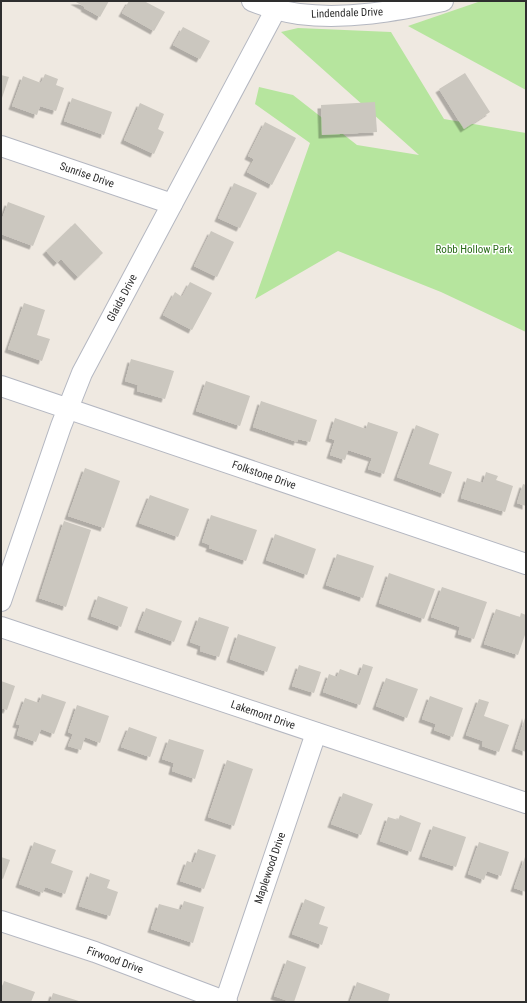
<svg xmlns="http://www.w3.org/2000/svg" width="527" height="1003" font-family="'Roboto Condensed',sans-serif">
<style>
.green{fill:#b6e59e}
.building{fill:#cbc7bf;filter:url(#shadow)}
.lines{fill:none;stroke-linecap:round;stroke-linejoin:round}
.minor-casing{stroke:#b4b7c1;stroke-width:22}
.minor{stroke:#fff;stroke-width:20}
.labels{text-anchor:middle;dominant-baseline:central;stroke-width:3;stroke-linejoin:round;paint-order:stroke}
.street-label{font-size:11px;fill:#2e2e2e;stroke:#fff}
.park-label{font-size:11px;fill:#2c6e1b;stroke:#fff}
</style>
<defs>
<filter id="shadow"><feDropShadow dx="-3.5" dy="3.5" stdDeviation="0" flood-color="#0004"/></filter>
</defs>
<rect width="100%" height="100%" fill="#efe9e1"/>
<g class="green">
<polygon points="481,1 526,1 526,90 408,26"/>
<polygon points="298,28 391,32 444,119 526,133 526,332 441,292 338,251 255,299 310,143 255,104 259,87 293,95 357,145 419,155 281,32"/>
</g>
<g class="building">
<polygon points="74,1 109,1 100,17 84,8 85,7"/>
<polygon points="129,1 144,1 165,12 154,31 122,13"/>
<polygon points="183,27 210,41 200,59 173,45"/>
<polygon points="465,73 490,112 464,129 439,89"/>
<polygon points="45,74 58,79 56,85 64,88 56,111 40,106 37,115 12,106 23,76 41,83"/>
<polygon points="1,75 9,77 1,101"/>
<polygon points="72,98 112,112 104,135 64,121"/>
<polygon points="375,102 377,132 322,135 321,105"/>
<polygon points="140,103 164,114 158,129 164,132 154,154 124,140"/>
<polygon points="265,122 296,138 272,185 247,172 254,159 248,156"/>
<polygon points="234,183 257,193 240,228 218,218"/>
<polygon points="8,202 45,216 33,246 1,234 1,222"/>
<polygon points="75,223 103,253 78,277 61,259 57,263 46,251"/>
<polygon points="211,231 234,242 217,277 194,266"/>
<polygon points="190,282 212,293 192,330 163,315 175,292 182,297"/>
<polygon points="24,303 45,310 37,335 50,339 42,361 8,349"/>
<polygon points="131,359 174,371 165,399 137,391 138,385 125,381"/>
<polygon points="206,381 250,396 240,426 196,411"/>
<polygon points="261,401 317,420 310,442 298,439 297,442 253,427"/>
<polygon points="335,418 366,429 368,422 398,432 384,474 368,469 372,458 348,450 345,460 330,455 335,440 329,438"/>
<polygon points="416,425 439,434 429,464 452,472 444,494 397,477"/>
<polygon points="85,468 120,481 104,528 68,516"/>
<polygon points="486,472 498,476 496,480 513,486 505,512 461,498 467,478 483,483"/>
<polygon points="523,484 526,485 526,506 517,503"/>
<polygon points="150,495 189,509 178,537 139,523"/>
<polygon points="211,515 257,530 246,561 209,548 210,545 202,542"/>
<polygon points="64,521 91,530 66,607 39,598"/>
<polygon points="275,534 316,549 307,575 266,560"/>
<polygon points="337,554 374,566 363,598 326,585"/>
<polygon points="389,573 435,589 424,619 379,603"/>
<polygon points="442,587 487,602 474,639 458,634 460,627 431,617"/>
<polygon points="98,596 128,607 121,627 91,616"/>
<polygon points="146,608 182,621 174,642 138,629"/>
<polygon points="496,609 520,617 521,613 526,615 526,632 518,655 484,644"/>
<polygon points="199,617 229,627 219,657 200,651 201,646 190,642"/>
<polygon points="238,634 276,647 267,672 230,659"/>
<polygon points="363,664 373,667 360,705 323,692 329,674 337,677 340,669 359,676"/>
<polygon points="299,665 321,672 314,693 292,686"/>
<polygon points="386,678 418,689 407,718 376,706"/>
<polygon points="1,681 15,686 7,710 1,708"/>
<polygon points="42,694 66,702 54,734 41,729 36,742 17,735 20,725 16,724 25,698 39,703"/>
<polygon points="430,696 463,708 453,737 434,730 436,724 422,719"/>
<polygon points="479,699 489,702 484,716 509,725 499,752 482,746 483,741 466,735"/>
<polygon points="77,705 109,716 100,743 85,737 81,750 68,746 73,734 68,732"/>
<polygon points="526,715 526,752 515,748"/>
<polygon points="129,727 157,737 150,757 121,747"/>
<polygon points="169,739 204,750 195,779 172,771 174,763 162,759"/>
<polygon points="227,760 253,769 234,826 208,817"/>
<polygon points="343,793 373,804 361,835 331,824"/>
<polygon points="400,815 421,823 411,852 380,841 388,817 398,820"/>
<polygon points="433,826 466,837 456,867 422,856"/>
<polygon points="34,842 56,850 51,863 73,871 65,894 45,887 43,893 19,884"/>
<polygon points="479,842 509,852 501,876 487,871 484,880 468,874"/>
<polygon points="198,849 216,855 204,889 180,881 187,861 193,863"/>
<polygon points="1,857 10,860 3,879 1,878"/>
<polygon points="525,857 526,858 526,892 514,888"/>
<polygon points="90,873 110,880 107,888 118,892 110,916 79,906"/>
<polygon points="305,899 325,907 319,924 328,927 322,945 292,934"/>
<polygon points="184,901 204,907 193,943 151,929 159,904 181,910"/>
<polygon points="287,960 306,967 294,1002 291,1002 274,996"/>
<polygon points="4,981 35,992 31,1002 1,1002 1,990"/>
<polygon points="357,982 390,994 388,1002 350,1002"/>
<polygon points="53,993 82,1002 50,1002"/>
</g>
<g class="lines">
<defs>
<g id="minor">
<path d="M252 1C267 7 283 12 299 14 347 20 396 11 443 1"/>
<polyline points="1,146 172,204"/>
<polyline points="1,386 526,564"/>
<polyline points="1,601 61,426 82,373 276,9"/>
<polyline points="1,627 526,803"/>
<polyline points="1,921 95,952 227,1002"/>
<polyline points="225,1002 316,733"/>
</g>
</defs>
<use href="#minor" class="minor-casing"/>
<use href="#minor" class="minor"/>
</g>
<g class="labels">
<g class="street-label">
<text transform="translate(347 13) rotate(-2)">Lindendale Drive</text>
<text transform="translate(87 175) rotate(19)">Sunrise Drive</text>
<text transform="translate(122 298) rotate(-62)">Glaids Drive</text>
<text transform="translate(264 475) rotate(19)">Folkstone Drive</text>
<text transform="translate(263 715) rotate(19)">Lakemont Drive</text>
<text transform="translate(270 868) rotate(-71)">Maplewood Drive</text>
<text transform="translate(115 960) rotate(20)">Firwood Drive</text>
</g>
<g class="park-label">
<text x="474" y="249">Robb Hollow Park</text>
</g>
</g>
<rect width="527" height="1003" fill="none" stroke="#2e2e2e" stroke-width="4"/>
</svg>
